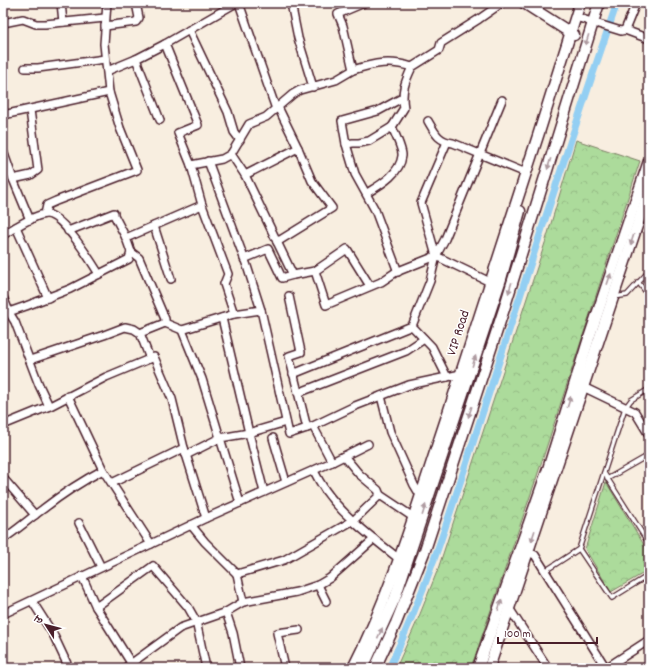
<svg xmlns="http://www.w3.org/2000/svg" width="652" height="671" font-family="Dekko,'Playpen Sans Deva',sans-serif">
<style>
.park{fill:url(#park-crowns);stroke:#7b7d63}
.lines{fill:none;stroke-linecap:round;stroke-linejoin:round}
.canal{stroke:#93cff3;stroke-width:7}
.lane-casing{stroke:#4a1f2b;stroke-width:6}
.street-casing{stroke:#4a1f2b;stroke-width:10}
.secondary-casing{stroke:#4a1f2b;stroke-width:13}
.lane{stroke:#fff;stroke-width:3.5}
.street{stroke:#fff;stroke-width:7}
.secondary{stroke:#fff;stroke-width:10}
.oneway{fill:#ae9aa0}
.labels{text-anchor:middle;dominant-baseline:central;stroke-width:3;stroke-linejoin:round;paint-order:stroke}
.street-label{font-size:14px;fill:#4a1f2b;stroke:#fff}
</style>
<defs>
<pattern id="park-crowns" width="20" height="18" patternUnits="userSpaceOnUse"><rect width="20" height="18" fill="#acdb9b"/><path d="M2 6a3 3 0 1 1 6 0M12 15a3 3 0 1 1 6 0" fill="none" stroke="#96bc86"/></pattern>
</defs>
<rect width="100%" height="100%" fill="#f8eee0"/>
<filter id="ink" filterUnits="userSpaceOnUse"><feTurbulence type="fractalNoise" baseFrequency=".025" numOctaves="2"/><feDisplacementMap in="SourceGraphic" scale="8" xChannelSelector="R" yChannelSelector="G"/><feConvolveMatrix kernelMatrix="1 2 1 2 8 2 1 2 1" color-interpolation-filters="sRGB"/></filter>
<g filter="url(#ink)">
<g class="park">
<polygon points="576,140 640,161 536,479 471,668 396,668 418,619 438,569 546,240"/>
<polygon points="606,482 649,553 649,570 611,592 585,549"/>
</g>
<g class="lines">
<path class="canal" d="M389 668C431 581 458 488 488 396 530 265 572 133 617 3"/>
<defs>
<g id="lane">
<polyline points="638,282 649,296"/>
<polyline points="614,297 627,295 649,271"/>
<polyline points="604,473 649,544"/>
<polyline points="607,479 649,455"/>
<polyline points="579,549 612,598 649,575"/>
<polyline points="545,571 579,549 625,408 631,400 649,389"/>
</g>
<g id="street">
<polyline points="61,3 63,22"/>
<polyline points="239,3 276,109"/>
<polyline points="291,3 298,38 313,87"/>
<polyline points="636,3 625,30 649,39"/>
<polyline points="579,18 621,31 625,30"/>
<polyline points="3,23 23,19 36,24 45,24 105,18"/>
<polyline points="105,26 136,22 139,18 136,3"/>
<polyline points="189,30 228,112 234,132 240,140"/>
<polyline points="136,59 160,120"/>
<polyline points="25,68 38,68 105,59"/>
<path d="M353 70C375 63 390 60 412 67L439 50 441 43 479 19 502 3"/>
<polyline points="107,71 136,59 165,44"/>
<polyline points="3,115 109,92"/>
<path d="M428 121C435 133 438 141 453 143L526 173"/>
<path d="M346 144 353 143H359L369 141 392 127 404 108C401 91 405 82 412 67"/>
<polyline points="3,151 13,179 30,220"/>
<polyline points="231,154 245,175 298,148 278,107"/>
<polyline points="208,161 247,266 261,310 234,314"/>
<polyline points="191,165 178,133 198,125 165,44 236,3"/>
<polyline points="245,175 293,275 315,271 347,249 370,286"/>
<polyline points="13,179 31,175 38,170 30,110"/>
<path d="M367 193C380 185 400 174 402 156 403 150 395 134 392 127"/>
<polyline points="45,214 47,205 56,201 137,170 120,128 109,92 104,44 107,3"/>
<polyline points="154,226 171,279"/>
<polyline points="16,227 48,298"/>
<polyline points="68,231 114,213 114,215 126,238"/>
<path d="M3 235C14 228 32 216 45 214 61 212 91 261 99 274"/>
<polyline points="277,242 332,208 312,181 298,148"/>
<polyline points="131,252 139,258 165,319 165,323 140,333 150,359"/>
<polyline points="436,256 421,203 447,142"/>
<polyline points="244,259 268,249 282,278 293,275"/>
<polyline points="315,271 326,305 381,282 396,272 436,256 490,282"/>
<polyline points="398,272 375,210 355,174 346,144 342,121 378,111 402,98"/>
<polyline points="289,296 301,352 289,356 307,428 313,426"/>
<polyline points="3,297 10,314 15,322 39,385 49,406"/>
<polyline points="261,310 289,434 307,428"/>
<polyline points="3,314 26,306 70,289 129,259 131,252 126,238 202,205 191,165 222,159 231,154 249,124 266,117 293,94 300,90 336,80 353,70 343,26 338,14 364,3"/>
<polyline points="222,318 249,433 264,492"/>
<polyline points="165,323 182,330"/>
<polyline points="412,326 432,347 447,377"/>
<polyline points="30,360 104,335 125,327 134,329 140,333"/>
<polyline points="293,374 412,326 430,281 436,256 445,239 502,100"/>
<polyline points="579,385 635,412 649,435"/>
<polyline points="298,393 406,351 424,339"/>
<polyline points="68,396 103,470"/>
<polyline points="381,396 390,432 414,485 420,495"/>
<polyline points="3,425 52,405 106,377 154,357 172,399 184,448 206,518"/>
<polyline points="273,438 286,482"/>
<polyline points="186,455 220,438 202,379 182,330 234,314 224,284 228,274 202,205"/>
<polyline points="344,456 359,474 378,490 380,495 413,517"/>
<polyline points="332,462 368,444"/>
<path d="M314 471C317 477 321 484 325 490 344 517 373 538 399 559"/>
<polyline points="3,478 35,515"/>
<polyline points="112,483 184,448"/>
<polyline points="240,503 220,438 249,433 286,422"/>
<polyline points="79,523 101,567"/>
<polyline points="191,525 205,542 237,574"/>
<path d="M3 539C17 530 29 519 43 509 61 495 82 481 103 470L151 544"/>
<polyline points="528,552 535,555 606,668"/>
<polyline points="82,576 96,607 131,663"/>
<polyline points="318,585 326,601"/>
<polyline points="32,601 53,634 69,668"/>
<polyline points="243,602 237,574 284,560 354,520 380,495"/>
<polyline points="96,607 153,566 188,607 196,621 206,668"/>
<polyline points="509,608 548,668"/>
<polyline points="226,612 243,602 297,592 318,585 330,578 374,539"/>
<polyline points="3,614 206,518 332,462 313,426 355,406 409,385 461,374"/>
<polyline points="125,668 180,628 226,612 233,633 240,668"/>
<polyline points="285,668 277,633 299,630"/>
<polyline points="606,668 649,640"/>
</g>
<g id="secondary">
<polyline points="524,3 574,35"/>
<path d="M353 668C394 587 419 499 448 413 493 277 537 140 580 3"/>
<polyline points="363,668 395,598 501,279 520,211"/>
<polyline points="375,668 396,623 425,550 504,309 599,3"/>
<polyline points="478,668 548,469 589,338 649,161"/>
<polyline points="489,668 649,190"/>
</g>
</defs>
<use href="#lane" class="lane-casing"/>
<use href="#street" class="street-casing"/>
<use href="#secondary" class="secondary-casing"/>
<use href="#lane" class="lane"/>
<use href="#street" class="street"/>
<use href="#secondary" class="secondary"/>
</g>
<defs><path id="oneway-solid" d="M-6-.8H1V-3.2L6.5 0L1 3.2V.8H-6Z"/></defs>
<g class="oneway">
<use href="#oneway-solid" transform="translate(587 40) rotate(107)"/>
<use href="#oneway-solid" transform="translate(549 164) rotate(107)"/>
<use href="#oneway-solid" transform="translate(632 240) rotate(108)"/>
<use href="#oneway-solid" transform="translate(609 279) rotate(-71)"/>
<use href="#oneway-solid" transform="translate(510 288) rotate(107)"/>
<use href="#oneway-solid" transform="translate(474 361) rotate(-72)"/>
<use href="#oneway-solid" transform="translate(569 402) rotate(-73)"/>
<use href="#oneway-solid" transform="translate(470 412) rotate(108)"/>
<use href="#oneway-solid" transform="translate(424 510) rotate(-72)"/>
<use href="#oneway-solid" transform="translate(533 536) rotate(108)"/>
<use href="#oneway-solid" transform="translate(500 605) rotate(-71)"/>
<use href="#oneway-solid" transform="translate(380 633) rotate(-65)"/>
</g>
</g>
<g class="labels">
<g class="street-label">
<text transform="translate(459 333) rotate(-72)">VIP Road</text>
</g>
</g>
<rect width="652" height="671" fill="none" stroke="#fff" stroke-width="16"/>
<rect x="8" y="8" width="636" height="655" fill="none" stroke="#4a1f2b" stroke-width="1.5" filter="url(#ink)"/>
<g transform="translate(46 625) rotate(306)" stroke="#ffffff" stroke-width="3" paint-order="stroke">
<path d="M0-3L7 15L0 10L-7 15Z" fill="#4a1f2b"/>
<text y="-6" font-size="11" font-weight="bold" text-anchor="middle" fill="#4a1f2b">उ</text>
</g>
<path d="M498 637v6h99v-6" fill="none" stroke="#4a1f2b" stroke-width="2"/>
<text x="504" y="637" font-size="12" fill="#4a1f2b" stroke="#ffffff" stroke-width="3" paint-order="stroke">100 m</text>
</svg>
